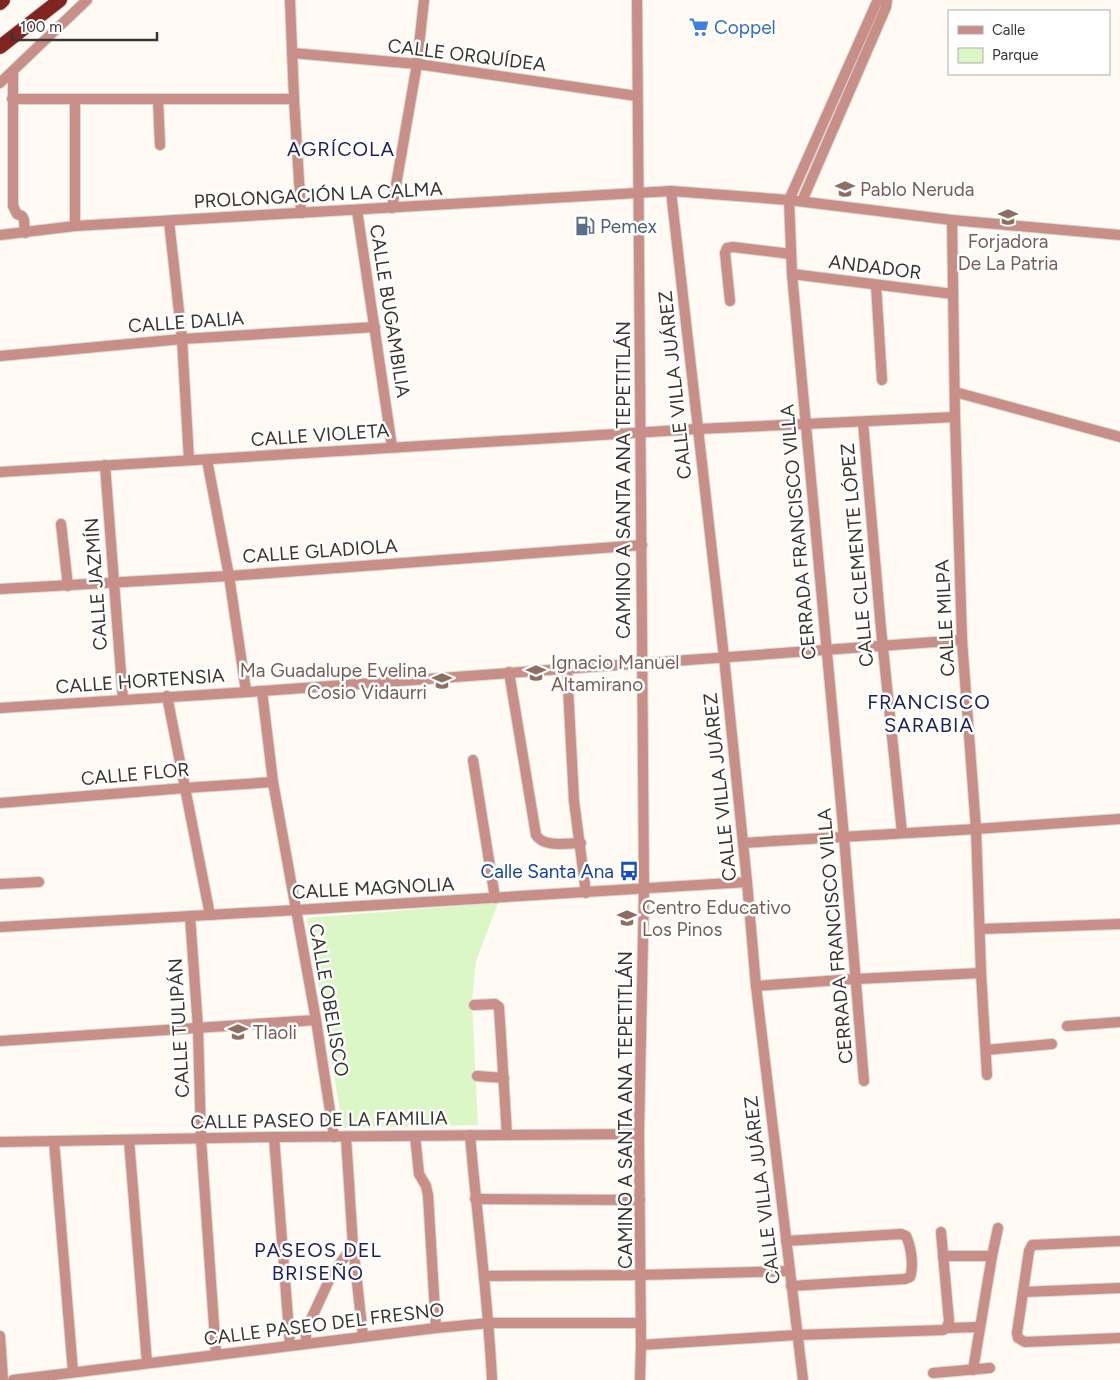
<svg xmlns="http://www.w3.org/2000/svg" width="1120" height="1380" font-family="Figtree,sans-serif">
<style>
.green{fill:#dbf7c5}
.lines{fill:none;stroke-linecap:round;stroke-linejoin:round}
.minor-casing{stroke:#dbd7d1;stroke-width:12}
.tertiary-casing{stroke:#dbd7d1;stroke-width:12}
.trunk-casing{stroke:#dbd7d1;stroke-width:16}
.minor{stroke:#c88f88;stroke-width:10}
.tertiary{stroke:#c88f88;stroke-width:10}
.trunk{stroke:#81231e;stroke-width:14}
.labels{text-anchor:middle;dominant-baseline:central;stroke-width:5;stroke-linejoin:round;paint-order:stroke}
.shop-label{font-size:19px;fill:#366cbe;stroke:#fff;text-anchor:start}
.street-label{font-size:19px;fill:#393632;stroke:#fff}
.education-label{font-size:19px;fill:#785e54;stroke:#fff;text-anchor:start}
.service-label{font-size:19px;fill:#4e5e75;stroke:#fff;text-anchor:start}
.transit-label{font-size:19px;fill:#164399;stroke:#fff;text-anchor:end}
.neighbourhood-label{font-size:20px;letter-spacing:1px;fill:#1d2159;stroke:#fff}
</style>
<rect width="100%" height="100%" fill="#fffaf4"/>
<polygon class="green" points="498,903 476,961 472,1001 478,1125 343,1128 307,918"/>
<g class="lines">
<defs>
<g id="minor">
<polyline points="290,0 294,99 301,213"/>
<polyline points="292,53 417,64 637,96"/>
<polyline points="13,72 13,206 17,214 22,216 24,220 25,233"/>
<polyline points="0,83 87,0"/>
<polyline points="12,99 294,99"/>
<polyline points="75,99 75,226"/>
<polyline points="158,99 160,145"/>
<polyline points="671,191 724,657 747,882 756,986 803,1380"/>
<polyline points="802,201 886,7 887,0"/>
<polyline points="392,208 417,64 424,0"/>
<polyline points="357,210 392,447"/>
<polyline points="952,220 955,417 962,640 976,829 981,973 987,1075"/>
<polyline points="169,221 182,339 189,460"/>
<polyline points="0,235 75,226 671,191 789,200 952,220 1120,235"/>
<polyline points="792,274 953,294"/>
<polyline points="876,285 882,380"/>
<polyline points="730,301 725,253 727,248 733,247 791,254"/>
<polyline points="0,356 182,339 375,327"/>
<polyline points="955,392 1120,437"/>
<polyline points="863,422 881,629 902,833"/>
<polyline points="207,460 229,576 246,691"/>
<polyline points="105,465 123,700"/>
<polyline points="0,472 697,429 955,417"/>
<polyline points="61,524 68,586"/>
<polyline points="0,589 229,576 642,545"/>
<polyline points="567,668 574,801 586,893"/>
<path d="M509 672 536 835C544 848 567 843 581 843"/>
<polyline points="262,691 273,782 316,1020 334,1137"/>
<polyline points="167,696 210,915"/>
<polyline points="0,708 262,691 962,640"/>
<polyline points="473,760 495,898"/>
<polyline points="0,803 185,788 273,782"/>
<polyline points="743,843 976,829 1120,819"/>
<polyline points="0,884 39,882"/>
<polyline points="190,916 198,1028 201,1139 216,1354"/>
<polyline points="0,927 296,910 747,882"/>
<polyline points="980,929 1120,924"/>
<polyline points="756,986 855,979 981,973"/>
<polyline points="474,1005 495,1004 499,1007 507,1135"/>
<polyline points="1067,1026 1120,1022"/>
<polyline points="0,1041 316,1020"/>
<polyline points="986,1050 1052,1044"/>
<polyline points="477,1076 504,1078"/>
<polyline points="864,1081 844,837 792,274 789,200 876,4 879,0"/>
<path d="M470 1135C477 1217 488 1298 492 1380"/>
<polyline points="415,1136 419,1174 426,1186 428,1195 436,1328"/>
<polyline points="274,1137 290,1345"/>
<polyline points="346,1137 353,1246 363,1336"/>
<polyline points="129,1140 147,1363"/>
<polyline points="54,1141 73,1372"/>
<polyline points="0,1142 274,1137 639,1134"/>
<polyline points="475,1199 640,1200"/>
<polyline points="941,1232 949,1321 947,1328"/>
<path d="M786 1241 901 1234 906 1236C911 1246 914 1266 910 1277L905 1279 791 1286"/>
<polyline points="1120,1241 1032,1245 1029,1251 1017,1333 1018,1338 1025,1342 1120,1338"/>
<polyline points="943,1256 992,1256"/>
<polyline points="484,1276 641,1275 789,1271"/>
<polyline points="1024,1292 1120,1288"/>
<polyline points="0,1336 3,1380"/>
<polyline points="306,1344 306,1330 332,1274 353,1246"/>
<polyline points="641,1345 797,1335 943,1330 947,1328 980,1327"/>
<polyline points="973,1370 992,1256 998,1228"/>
<polyline points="933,1373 990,1368"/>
<polyline points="13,1380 436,1328 489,1323 641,1323"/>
</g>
<polyline id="tertiary" points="637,0 644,889 639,1134 641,1345 640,1380"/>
<g id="trunk">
<polyline points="0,3 3,0"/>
<polyline points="0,47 60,0"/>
</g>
</defs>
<use href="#minor" class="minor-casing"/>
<use href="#tertiary" class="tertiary-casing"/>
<use href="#trunk" class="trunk-casing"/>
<use href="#minor" class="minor"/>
<use href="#tertiary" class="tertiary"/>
<use href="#trunk" class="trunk"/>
</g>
<defs>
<symbol id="supermarket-bare" viewBox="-9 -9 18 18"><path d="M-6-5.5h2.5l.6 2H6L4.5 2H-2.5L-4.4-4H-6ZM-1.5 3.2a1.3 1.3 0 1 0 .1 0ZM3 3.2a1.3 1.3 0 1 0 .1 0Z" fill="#3f7fe0" stroke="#fff" stroke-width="2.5" paint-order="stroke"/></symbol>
<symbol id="school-bare" viewBox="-9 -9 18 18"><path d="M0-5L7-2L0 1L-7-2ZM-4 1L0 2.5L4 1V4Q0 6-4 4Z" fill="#8d6e63" stroke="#fff" stroke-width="2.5" paint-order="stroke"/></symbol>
<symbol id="fuel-bare" viewBox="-9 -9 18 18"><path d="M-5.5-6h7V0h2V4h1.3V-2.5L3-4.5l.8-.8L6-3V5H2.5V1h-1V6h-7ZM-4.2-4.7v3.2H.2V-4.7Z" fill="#5c6f8a" stroke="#fff" stroke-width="2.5" paint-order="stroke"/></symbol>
<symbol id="bus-bare" viewBox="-9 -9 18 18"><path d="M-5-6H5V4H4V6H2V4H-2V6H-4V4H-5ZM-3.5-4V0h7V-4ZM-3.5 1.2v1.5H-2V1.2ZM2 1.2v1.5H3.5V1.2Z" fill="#1a4fb4" stroke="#fff" stroke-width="2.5" paint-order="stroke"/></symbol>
</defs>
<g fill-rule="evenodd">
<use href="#supermarket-bare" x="685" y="13" width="28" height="28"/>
<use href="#school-bare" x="831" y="175" width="28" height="28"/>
<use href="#school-bare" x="994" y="203" width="28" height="28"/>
<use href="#fuel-bare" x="571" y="212" width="28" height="28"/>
<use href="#school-bare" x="522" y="659" width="28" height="28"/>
<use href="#school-bare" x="428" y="667" width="28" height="28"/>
<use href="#bus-bare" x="615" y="857" width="28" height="28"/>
<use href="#school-bare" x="613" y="904" width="28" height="28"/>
<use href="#school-bare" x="224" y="1018" width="28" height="28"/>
</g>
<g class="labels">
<g class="shop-label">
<text x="714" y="27">Coppel</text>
</g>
<g class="street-label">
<text transform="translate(467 55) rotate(7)">CALLE ORQUÍDEA</text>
<text transform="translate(318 195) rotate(-3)">PROLONGACIÓN LA CALMA</text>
<text transform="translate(875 267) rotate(7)">ANDADOR</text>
<text transform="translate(390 311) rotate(81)">CALLE BUGAMBILIA</text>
<text transform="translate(186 322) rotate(-4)">CALLE DALIA</text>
<text transform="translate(675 385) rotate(-96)">CALLE VILLA JUÁREZ</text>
<text transform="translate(320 435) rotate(-4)">CALLE VIOLETA</text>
<text transform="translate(623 480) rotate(-90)">CAMINO A SANTA ANA TEPETITLÁN</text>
<text transform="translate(798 532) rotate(-95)">CERRADA FRANCISCO VILLA</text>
<text transform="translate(320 551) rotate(-4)">CALLE GLADIOLA</text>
<text transform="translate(857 555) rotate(-95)">CALLE CLEMENTE LÓPEZ</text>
<text transform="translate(96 584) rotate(-94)">CALLE JAZMÍN</text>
<text transform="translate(945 618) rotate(-93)">CALLE MILPA</text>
<text transform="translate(140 681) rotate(-4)">CALLE HORTENSIA</text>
<text transform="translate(135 774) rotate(-5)">CALLE FLOR</text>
<text transform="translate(720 787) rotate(-96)">CALLE VILLA JUÁREZ</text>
<text transform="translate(373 888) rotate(-3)">CALLE MAGNOLIA</text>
<text transform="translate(835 936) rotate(-95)">CERRADA FRANCISCO VILLA</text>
<text transform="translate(329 1000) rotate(80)">CALLE OBELISCO</text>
<text transform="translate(179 1028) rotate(-93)">CALLE TULIPÁN</text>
<text transform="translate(625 1110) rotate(-90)">CAMINO A SANTA ANA TEPETITLÁN</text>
<text transform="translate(319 1120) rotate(-1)">CALLE PASEO DE LA FAMILIA</text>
<text transform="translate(762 1190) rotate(-97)">CALLE VILLA JUÁREZ</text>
<text transform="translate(324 1324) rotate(-7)">CALLE PASEO DEL FRESNO</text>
</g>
<g class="education-label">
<text x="860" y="189">Pablo Neruda</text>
<text x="1008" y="241" text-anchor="middle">Forjadora<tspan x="1008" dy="22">De La Patria</tspan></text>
<text x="551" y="662">Ignacio Manuel<tspan x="551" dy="22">Altamirano</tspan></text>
<text x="427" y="670" text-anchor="end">Ma Guadalupe Evelina<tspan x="427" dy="22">Cosio Vidaurri</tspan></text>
<text x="642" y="907">Centro Educativo<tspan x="642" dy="22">Los Pinos</tspan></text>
<text x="253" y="1032">Tlaoli</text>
</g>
<g class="service-label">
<text x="600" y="226">Pemex</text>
</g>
<g class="transit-label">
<text x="614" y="871">Calle Santa Ana</text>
</g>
<g class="neighbourhood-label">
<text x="341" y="149">AGRÍCOLA</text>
<text x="929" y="702">FRANCISCO<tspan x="929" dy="23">SARABIA</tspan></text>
<text x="318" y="1250">PASEOS DEL<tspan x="318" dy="23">BRISEÑO</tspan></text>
</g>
</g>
<rect x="948" y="10" width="162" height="65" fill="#ffffff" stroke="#b0afad"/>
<rect x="958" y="26" width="25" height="8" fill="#c88f88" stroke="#b0afad"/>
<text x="992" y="35" font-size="15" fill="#393632">Calle</text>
<rect x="958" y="48" width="25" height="15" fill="#dbf7c5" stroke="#b0afad"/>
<text x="992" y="60" font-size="15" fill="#393632">Parque</text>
<path d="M12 32v8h145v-8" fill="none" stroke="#393632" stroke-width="2.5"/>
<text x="20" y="32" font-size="15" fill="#393632" stroke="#ffffff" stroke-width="4" paint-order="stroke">100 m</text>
</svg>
